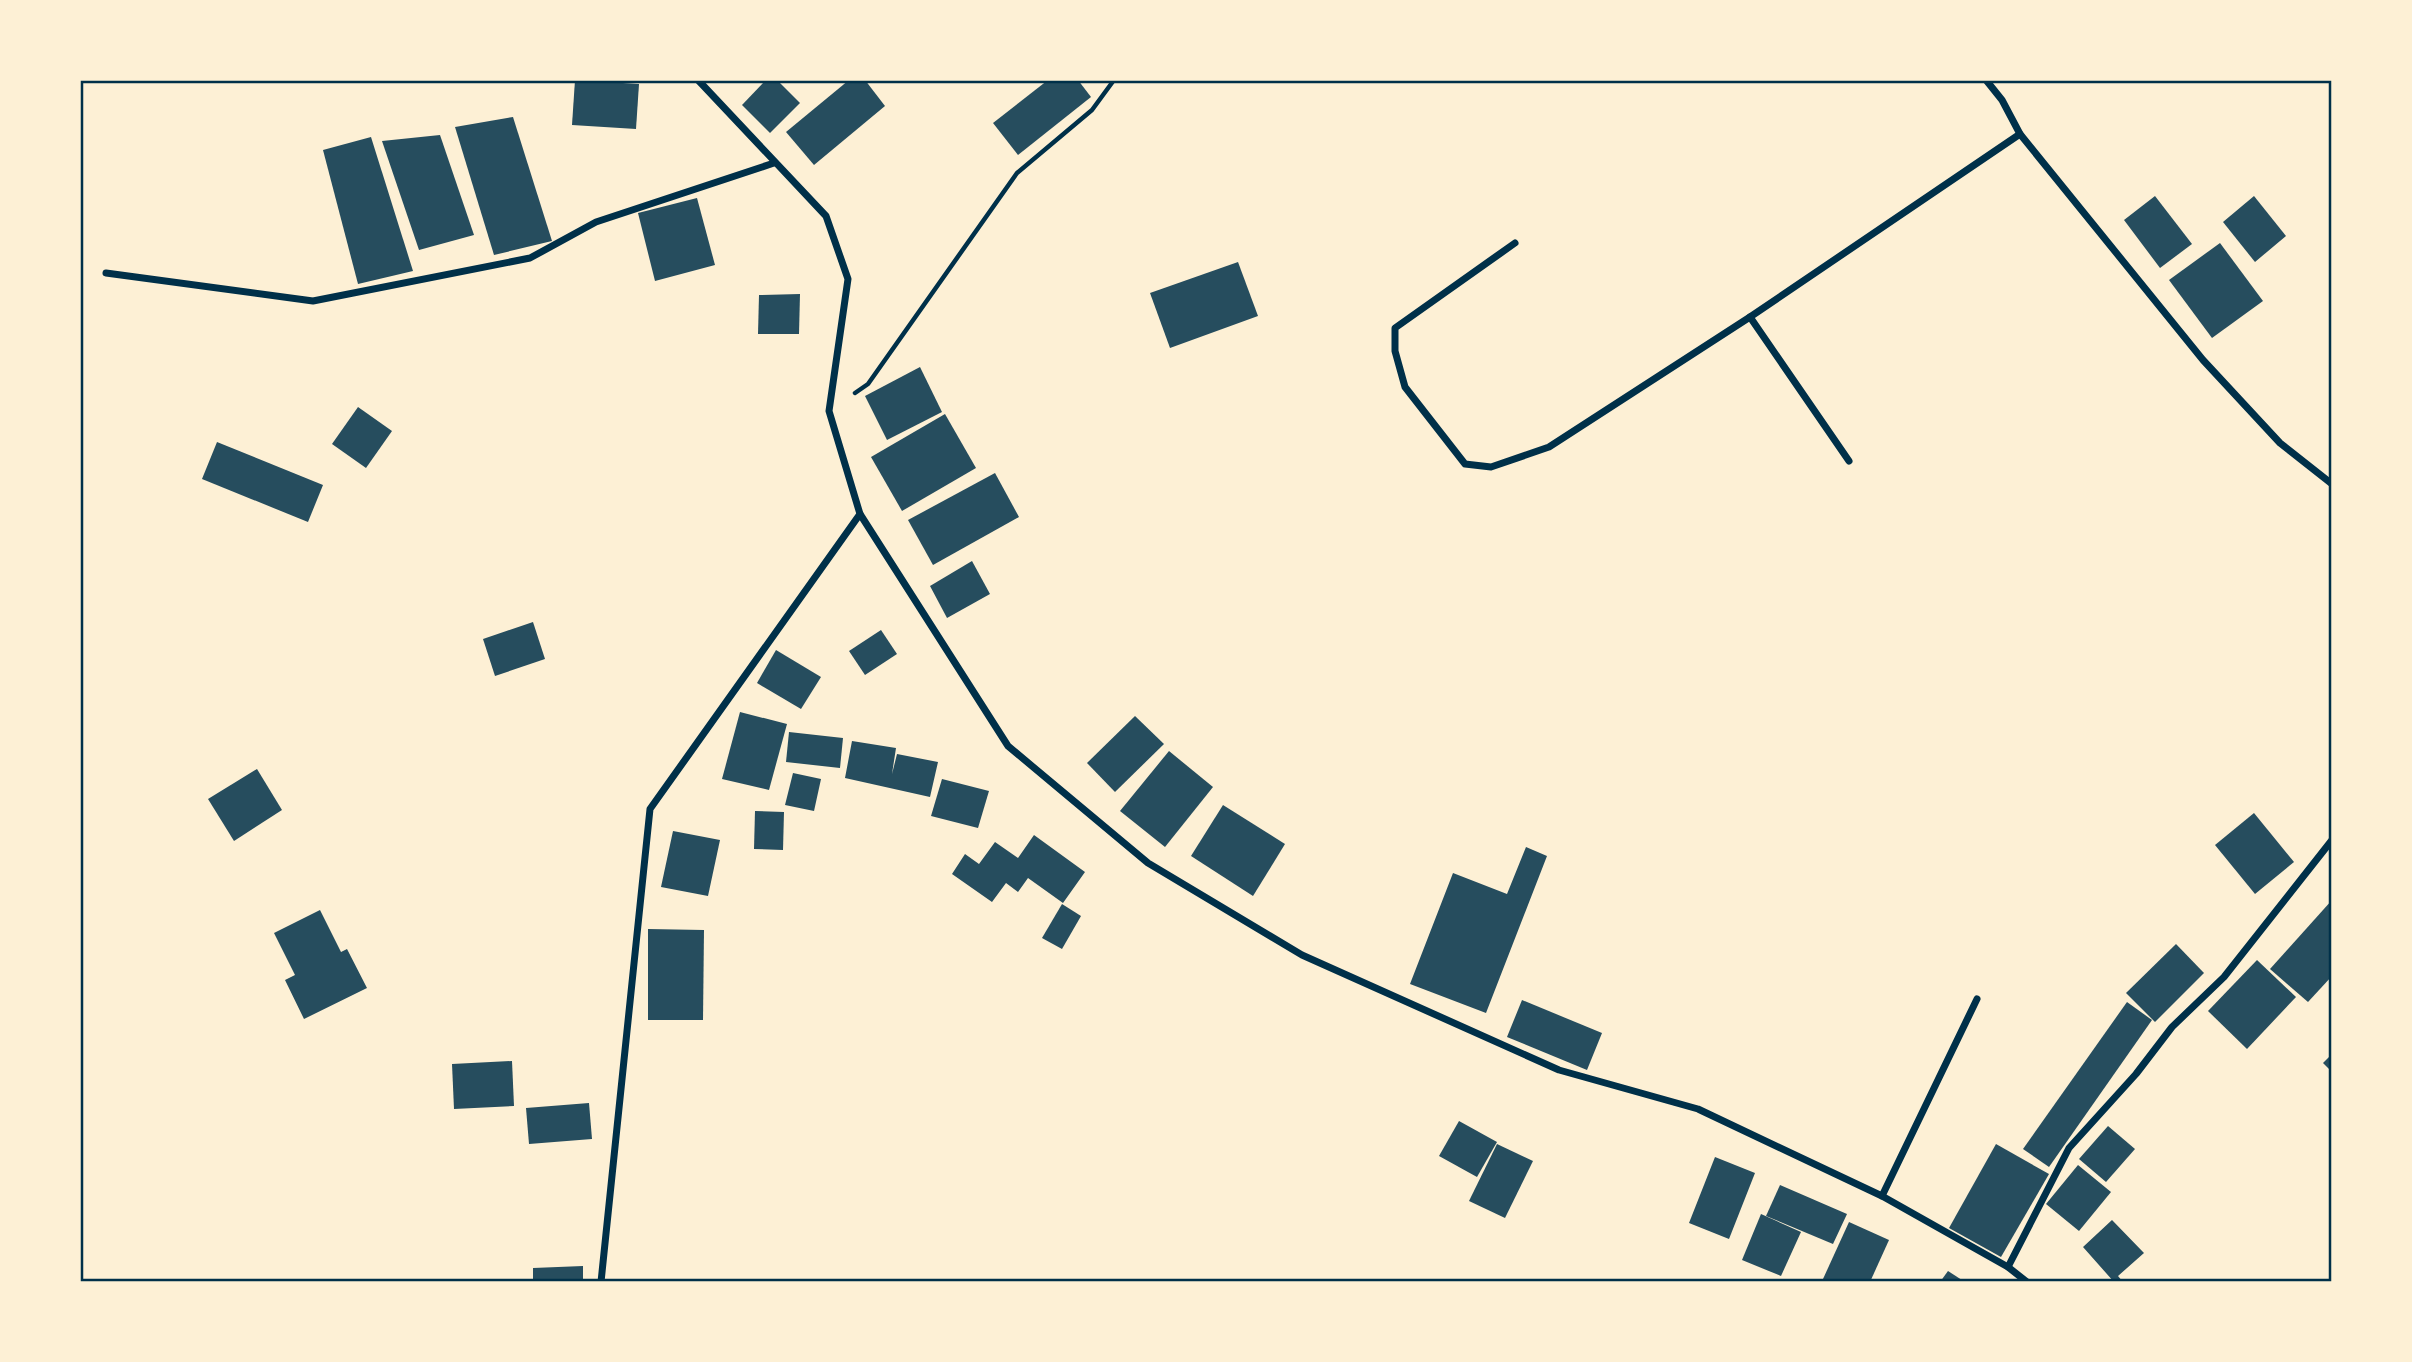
<svg xmlns="http://www.w3.org/2000/svg" width="2412" height="1362" font-family="'Exo 2',sans-serif">
<style>
.building{fill:#264d5e}
.lines{fill:none;stroke-linecap:round;stroke-linejoin:round}
.path{stroke:#003049;stroke-width:4.5}
.minor{stroke:#003049;stroke-width:7}
.neatline{fill:none;stroke:#003049;stroke-width:2.5}
</style>
<rect width="100%" height="100%" fill="#fdf0d5"/>
<g class="building">
<polygon points="575,80 639,84 636,129 572,125"/>
<polygon points="766,80 777,80 800,103 770,133 742,105"/>
<polygon points="849,80 865,80 885,106 814,165 786,132"/>
<polygon points="1048,80 1078,80 1091,97 1018,155 993,123"/>
<polygon points="513,117 552,241 494,255 455,127"/>
<polygon points="440,135 474,235 419,250 382,141"/>
<polygon points="371,137 413,271 358,284 323,150"/>
<polygon points="2155,196 2192,244 2160,268 2124,220"/>
<polygon points="2254,196 2286,236 2255,262 2223,222"/>
<polygon points="697,198 715,265 655,281 638,213"/>
<polygon points="2220,243 2263,301 2212,338 2169,280"/>
<polygon points="1238,262 1258,316 1170,348 1150,293"/>
<polygon points="800,294 799,334 758,334 759,295"/>
<polygon points="920,367 942,412 887,440 865,396"/>
<polygon points="358,407 392,431 366,468 332,444"/>
<polygon points="945,414 976,468 902,511 871,457"/>
<polygon points="217,442 323,485 308,522 202,479"/>
<polygon points="995,473 1019,517 933,565 908,520"/>
<polygon points="972,561 990,594 947,618 930,586"/>
<polygon points="533,622 545,659 495,676 483,639"/>
<polygon points="881,630 897,654 865,675 849,651"/>
<polygon points="776,650 821,677 801,709 757,683"/>
<polygon points="740,712 787,724 769,790 722,779"/>
<polygon points="1135,716 1164,744 1115,792 1087,763"/>
<polygon points="789,732 843,738 840,768 786,762"/>
<polygon points="852,741 896,748 892,774 897,754 938,762 930,797 845,778"/>
<polygon points="1169,751 1213,787 1165,847 1120,811"/>
<polygon points="257,769 282,810 234,841 208,799"/>
<polygon points="793,773 821,779 814,811 785,805"/>
<polygon points="942,779 989,791 978,828 931,816"/>
<polygon points="1223,805 1285,844 1253,896 1191,856"/>
<polygon points="755,811 784,812 783,850 754,849"/>
<polygon points="2254,813 2294,862 2255,894 2215,845"/>
<polygon points="673,831 720,840 708,896 661,887"/>
<polygon points="1034,835 1085,872 1063,903 1028,878 1018,892 1006,883 992,902 952,874 965,854 979,864 995,842 1018,858"/>
<polygon points="1526,847 1547,856 1486,1013 1410,984 1453,873 1507,894"/>
<polygon points="2332,900 2332,976 2308,1002 2270,969"/>
<polygon points="1062,904 1081,916 1062,949 1042,938"/>
<polygon points="320,910 341,952 347,949 367,988 304,1019 285,980 295,975 274,933"/>
<polygon points="648,929 704,930 703,1020 648,1020"/>
<polygon points="2176,944 2204,973 2155,1022 2126,993"/>
<polygon points="2257,960 2296,997 2247,1049 2208,1011"/>
<polygon points="1522,1000 1602,1033 1587,1070 1507,1037"/>
<polygon points="2127,1002 2152,1020 2049,1167 2023,1149"/>
<polygon points="2332,1054 2332,1072 2323,1063"/>
<polygon points="512,1061 514,1106 454,1109 452,1064"/>
<polygon points="589,1103 592,1139 529,1144 526,1108"/>
<polygon points="1459,1121 1497,1142 1477,1177 1439,1156"/>
<polygon points="2108,1126 2135,1149 2106,1182 2079,1159"/>
<polygon points="1497,1144 1533,1161 1505,1218 1469,1201"/>
<polygon points="1996,1144 2049,1174 2001,1257 1949,1228"/>
<polygon points="1715,1157 1755,1173 1729,1239 1689,1223"/>
<polygon points="2078,1165 2111,1192 2079,1231 2046,1204"/>
<polygon points="1780,1185 1847,1214 1833,1244 1766,1216"/>
<polygon points="1761,1214 1801,1232 1781,1276 1742,1260"/>
<polygon points="2112,1220 2144,1253 2118,1276 2123,1282 2114,1282 2083,1247"/>
<polygon points="1849,1222 1889,1240 1870,1282 1823,1279"/>
<polygon points="583,1266 583,1282 533,1282 533,1268"/>
<polygon points="1948,1271 1965,1282 1940,1282"/>
</g>
<g class="lines">
<polyline class="path" points="855,393 868,384 1017,173 1092,110 1114,80"/>
<g class="minor">
<polyline points="1986,80 2002,100 2020,134 2203,360 2280,443 2332,484"/>
<polyline points="1515,243 1395,328 1395,351 1405,387 1465,464 1491,467 1549,447 1750,317 2020,134"/>
<polyline points="106,273 313,301 530,258 596,222 774,163"/>
<polyline points="1750,317 1849,461"/>
<polyline points="860,514 1008,746 1148,863 1302,955 1559,1070 1698,1109 1882,1196 2008,1267 2027,1282"/>
<polyline points="1882,1196 1977,999"/>
<polyline points="2008,1267 2069,1148 2136,1074 2172,1027 2224,977 2332,840"/>
<polyline points="601,1282 650,809 860,514 829,411 848,279 826,216 698,80"/>
</g>
</g>
<rect width="2412" height="1362" fill="none" stroke="#fdf0d5" stroke-width="164"/>
<rect x="82" y="82" width="2248" height="1198" class="neatline"/>
</svg>
